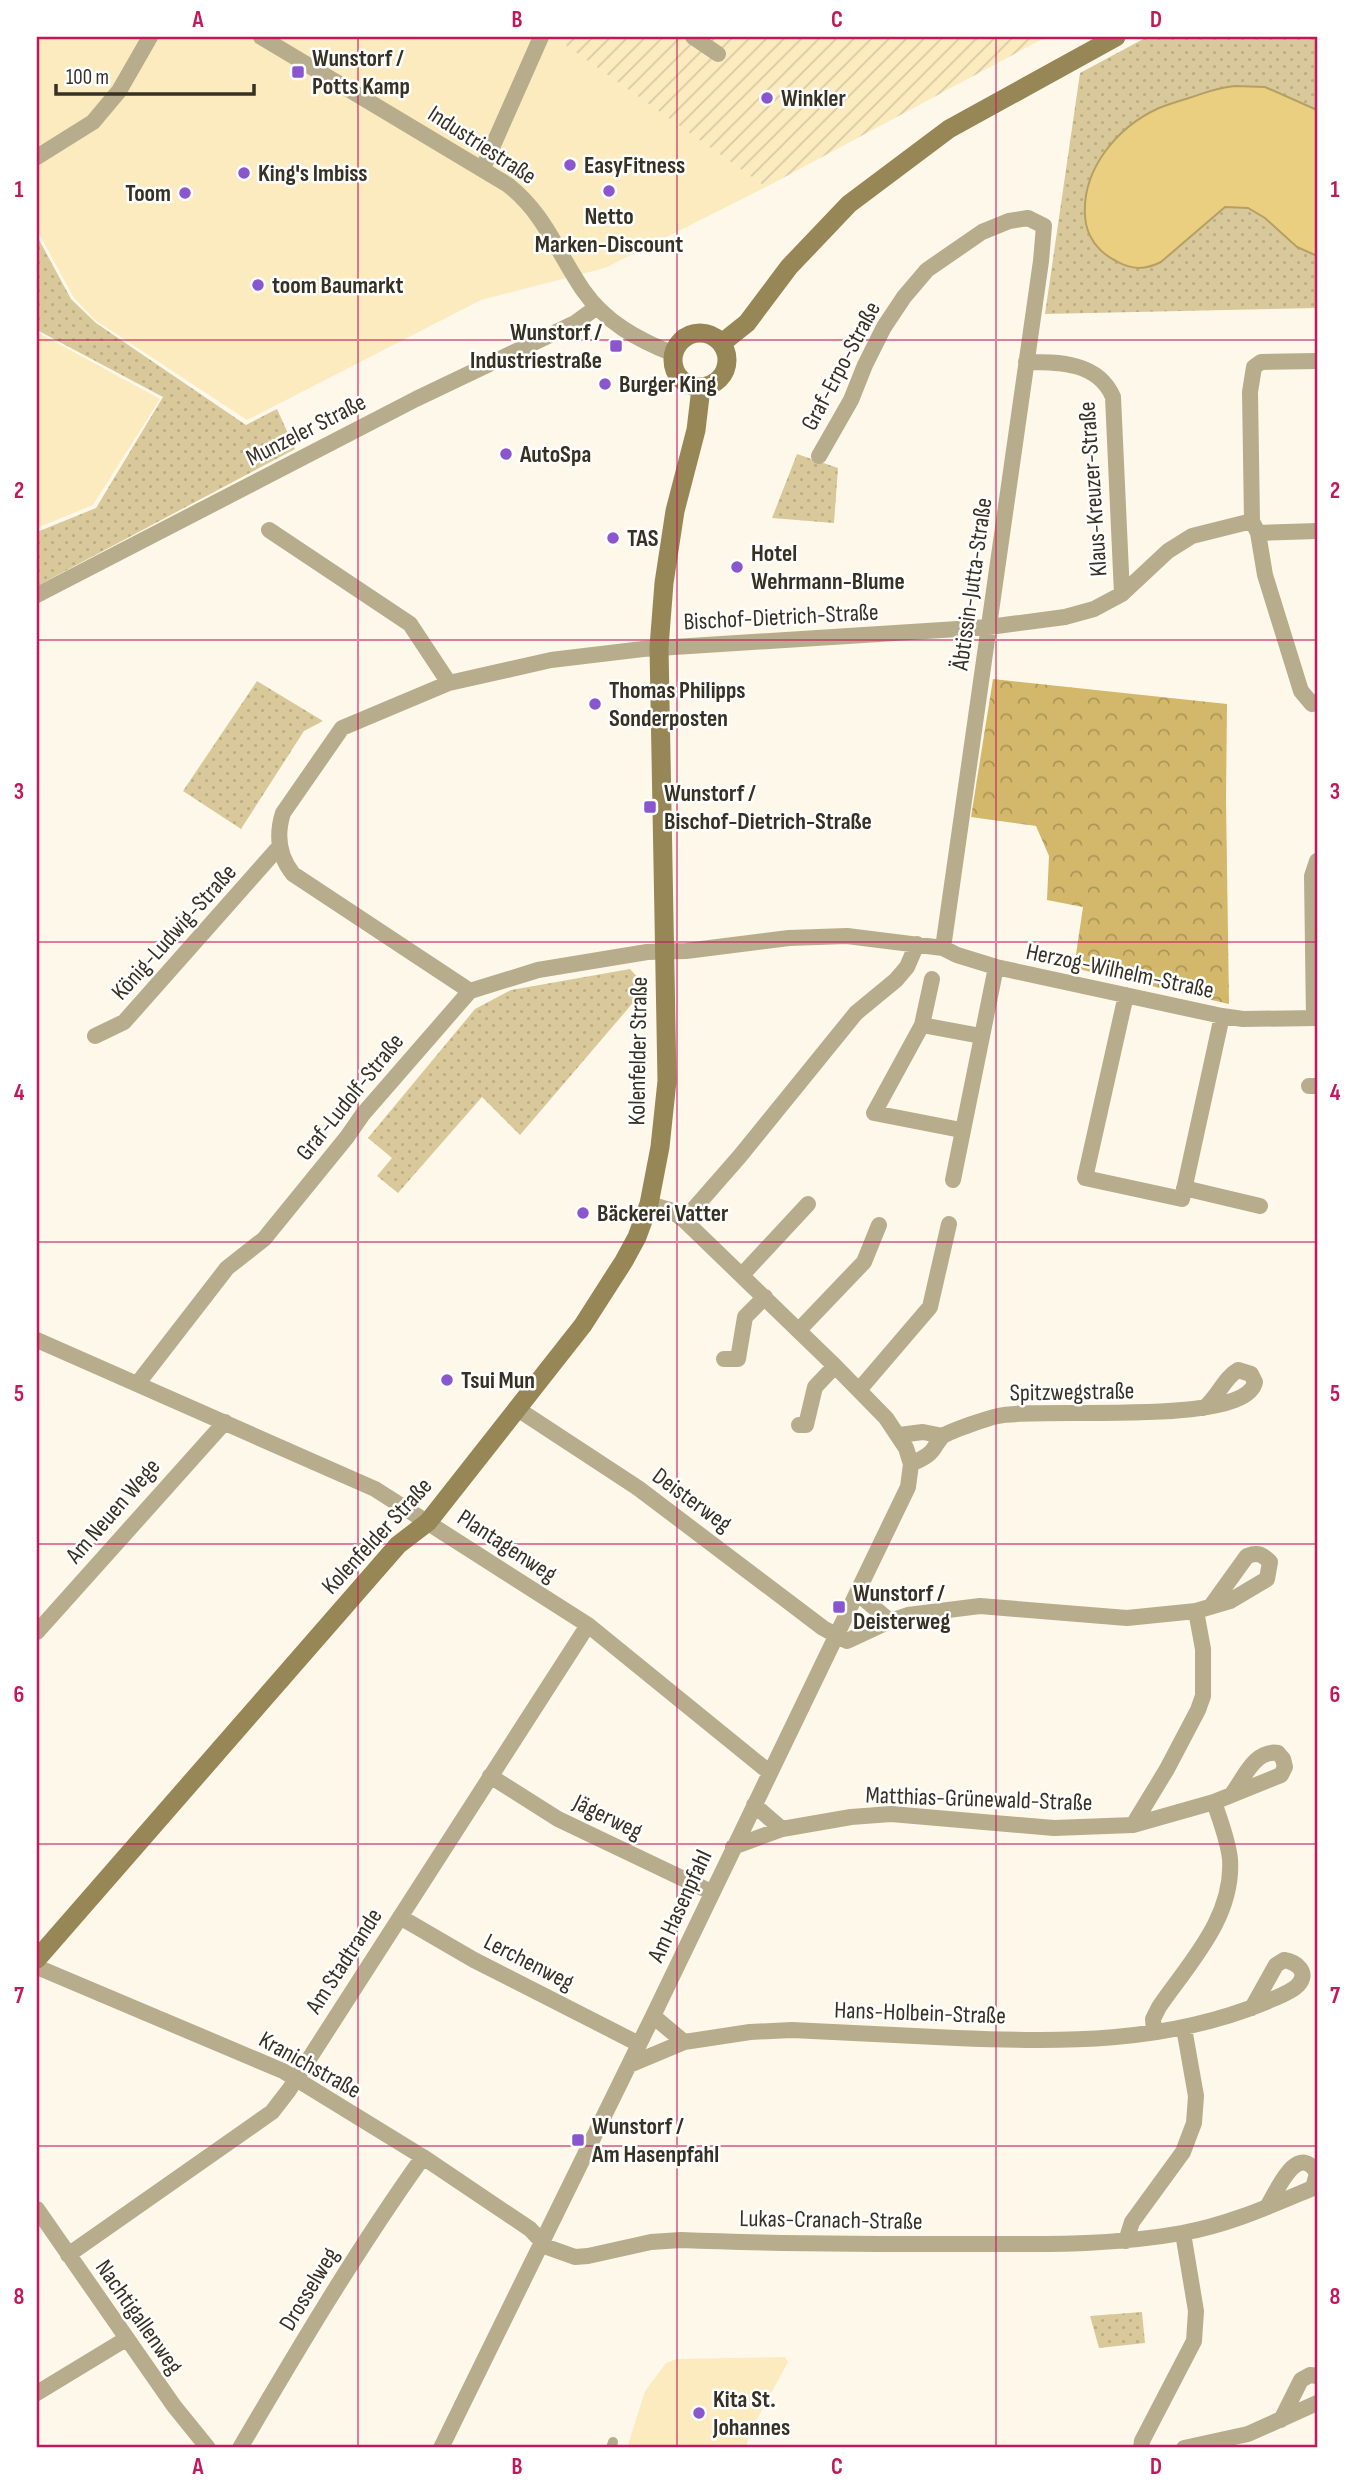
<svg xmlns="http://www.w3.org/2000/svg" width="1354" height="2485" viewBox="0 0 1354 2485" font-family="'Sofia Sans Condensed',sans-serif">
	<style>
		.built { fill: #fbebbf }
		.industrial { fill: url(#industrial-furrows) }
		.green { fill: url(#green-dots) }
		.forest { fill: url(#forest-crowns) }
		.water { fill: #eacf81; stroke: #b4a065; stroke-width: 2 }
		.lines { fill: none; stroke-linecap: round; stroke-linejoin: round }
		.pedestrian { stroke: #b7ac8c; stroke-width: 10 }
		.minor { stroke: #b7ac8c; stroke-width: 16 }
		.secondary { stroke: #978656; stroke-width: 19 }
		.grid { fill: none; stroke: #c2185b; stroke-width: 2; stroke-opacity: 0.55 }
		.poi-dot { fill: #8956ce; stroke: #fff; stroke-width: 2.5 }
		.labels { text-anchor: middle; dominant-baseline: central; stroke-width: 5; stroke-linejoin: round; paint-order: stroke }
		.poi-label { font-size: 24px; font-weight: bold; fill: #363123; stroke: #fff; text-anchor: start }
		.street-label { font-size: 24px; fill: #363123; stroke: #fff }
		.neatline { fill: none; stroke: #c2185b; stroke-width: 2.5 }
		.grid-label { font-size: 23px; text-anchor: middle; font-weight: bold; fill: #c2185b }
	</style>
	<defs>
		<pattern id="industrial-furrows" width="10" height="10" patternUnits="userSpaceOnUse" patternTransform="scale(1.75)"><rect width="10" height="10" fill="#fbebbf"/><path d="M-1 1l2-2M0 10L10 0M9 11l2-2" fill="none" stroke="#d8caa4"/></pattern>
		<pattern id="green-dots" width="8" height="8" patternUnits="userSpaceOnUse" patternTransform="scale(1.75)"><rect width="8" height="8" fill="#d9c99a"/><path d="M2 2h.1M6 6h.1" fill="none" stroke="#bbad84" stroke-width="1.8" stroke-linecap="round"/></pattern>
		<pattern id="forest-crowns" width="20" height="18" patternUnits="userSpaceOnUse" patternTransform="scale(1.75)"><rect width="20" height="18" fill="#d3b86b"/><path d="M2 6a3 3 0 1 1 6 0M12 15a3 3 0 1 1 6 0" fill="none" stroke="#ac9658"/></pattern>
	</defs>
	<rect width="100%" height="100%" fill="#fef8ea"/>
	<!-- built -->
	<path class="built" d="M37,37H554L766,187L605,268L481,300L247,420L95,320L74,298L37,230Z
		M37,332L160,399L93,505L37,528Z
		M785,2357L788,2362L749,2434L746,2448H627L645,2391L666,2363L677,2359Z"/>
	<!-- industrial -->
	<path class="industrial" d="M554,37H1046L766,187Z"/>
	<!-- green -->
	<path class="green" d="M1147,37H1317V308L1045,314L1080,73Z
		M37,236L71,299L96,323L246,425L277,409L295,449L37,586V532L96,508L163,397L37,330Z
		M797,454L838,468L834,523L772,518Z
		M257,681L323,721L304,731L241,829L183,791Z
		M630,969L642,982L643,991L520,1135L482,1097L398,1193L377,1176L392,1158L368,1138L475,1009L511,990Z
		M1142,2312L1145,2343L1099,2348L1090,2316Z"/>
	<!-- forest -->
	<path class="forest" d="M993,679L1227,704L1226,800L1229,1004L1074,968L1083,907L1047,900L1049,856L1036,826L971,817Z"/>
	<!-- water -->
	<path class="water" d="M1235,86L1265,87L1317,110V256L1297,247L1265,218L1248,208L1225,207L1161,262C1145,270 1132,270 1116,261C1098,252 1086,236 1085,216C1082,169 1117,127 1159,108C1169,104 1179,101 1189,98C1208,92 1215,88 1235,86Z"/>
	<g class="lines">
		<!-- pedestrian -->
		<path class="pedestrian" d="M611,2448L613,2442"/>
		<!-- minor -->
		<path class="minor" d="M261,37L508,185C545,214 557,252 583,290C605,322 638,340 674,354
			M693,37L718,54
			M37,157L93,122L119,91L150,37
			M483,168L541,37
			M1026,362C1059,362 1098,362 1113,397L1122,594
			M819,456L851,400L865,365L884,327L904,297L927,270L982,232L1009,221L1028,218L1044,226L1041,261L943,948
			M1252,521L1250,392L1254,367L1261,362L1317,361
			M269,530L410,624L449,683
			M1258,533L1265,575L1301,691L1312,704L1317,702
			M37,595L416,399L575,323L597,307
			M470,991L293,874C278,855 276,835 283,813L342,728L449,683L551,660L643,649L989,627L1065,617L1094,609L1122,594L1168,551L1192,536L1252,521L1258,533L1317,531
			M1126,995L1085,1178L1182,1199L1222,1016
			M1314,1018L1312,876L1317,861
			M922,1025L932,979
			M95,1036L124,1022L279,847
			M1309,1086H1317
			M961,1130L874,1113L922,1025L981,1036
			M953,1180L996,967
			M1184,1188L1260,1206
			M684,1220L740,1156L856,1013L896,980L907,967L917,944
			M742,1275L808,1204
			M799,1330L864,1262L879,1225
			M37,1340L375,1489L588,1625L769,1772
			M724,1359H738L745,1317L765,1297
			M138,1383L227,1268L264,1239L347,1137L363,1114L470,991L538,970L647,952L686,951L789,938L847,936L943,948L957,955L996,967L1222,1016L1243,1019L1317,1018
			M859,1390L930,1307L949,1224
			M516,1408L638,1488L823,1628L847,1641L890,1621L908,1615L980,1606L1127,1618L1196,1611L1230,1601L1267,1579L1270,1562C1262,1554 1258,1552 1247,1556L1211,1606
			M799,1425H806L815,1387L835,1366
			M899,1435L923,1432L943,1436
			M911,1464C917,1461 925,1458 930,1453C935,1449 937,1441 943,1436C950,1431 988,1418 998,1416C1040,1406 1245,1428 1255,1382L1251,1374L1238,1370C1225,1377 1217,1398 1204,1408
			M857,1593L890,1621
			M37,1632L225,1422
			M490,1776L558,1819L711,1892
			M754,1805L782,1829
			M1133,1825L1167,1769L1198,1710L1203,1696V1649L1196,1611
			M733,1847L782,1829L851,1817L891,1814L1054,1828L1133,1825L1214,1802L1281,1775L1285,1767L1283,1759L1278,1753C1255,1749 1244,1778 1232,1794
			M400,1917L474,1960L639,2044
			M37,1967L283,2071L423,2157L530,2229L547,2247L575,2257L588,2256L651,2242L681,2240C775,2244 869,2244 964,2244C1036,2244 1110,2246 1182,2233C1228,2225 1270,2206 1313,2188L1317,2173C1297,2141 1277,2191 1267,2207
			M653,2016L684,2042
			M1154,2032L1153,2019L1159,2007C1190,1962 1234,1917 1230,1859C1228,1840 1220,1820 1214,1802
			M629,2065L684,2042L750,2032L792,2030C846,2033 901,2035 956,2038C1062,2042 1165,2044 1266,2002C1275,1998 1292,1992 1298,1985C1310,1972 1296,1962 1284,1960L1276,1965L1252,2008
			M37,2209L174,2406L208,2448
			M1126,2241L1132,2222L1183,2152L1194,2123L1196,2096L1184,2028
			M68,2255L272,2112L289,2090L588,1625
			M37,2393L126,2339
			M1281,2420L1301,2380L1310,2375L1317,2376
			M240,2448C298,2349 356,2251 423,2157
			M441,2448L653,2016L908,1487L911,1464L906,1448L886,1418L835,1366L684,1220L670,1210L649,1204
			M1141,2448L1142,2441L1194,2341L1196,2311L1183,2233
			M1184,2448L1248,2434L1317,2403"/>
		<!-- secondary -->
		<path class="secondary" d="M673 360a27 27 0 1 1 54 0a27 27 0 1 1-54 0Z
			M722,343L747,323L789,267L849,204L949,129L1116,37
			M37,1959L398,1545L428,1522L583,1325L624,1261L637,1237L649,1204L660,1147L667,1081L659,647L664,583L675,511L696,430L701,388"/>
	</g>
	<!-- grid -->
	<path class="grid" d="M358,37V2448M677,37V2448M996,37V2448M37,340H1317M37,640H1317M37,942H1317M37,1242H1317M37,1544H1317M37,1844H1317M37,2146H1317"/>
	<!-- markers -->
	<g class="poi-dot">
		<rect x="291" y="65" width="14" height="14" rx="3.5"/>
		<circle cx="767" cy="98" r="7"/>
		<circle cx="570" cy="165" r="7"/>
		<circle cx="244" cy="173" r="7"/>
		<circle cx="609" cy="191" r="7"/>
		<circle cx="185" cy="193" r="7"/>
		<circle cx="258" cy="285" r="7"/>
		<rect x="609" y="339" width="14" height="14" rx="3.5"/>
		<circle cx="605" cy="384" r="7"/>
		<circle cx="506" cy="454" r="7"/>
		<circle cx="613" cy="538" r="7"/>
		<circle cx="737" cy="567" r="7"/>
		<circle cx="595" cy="704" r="7"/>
		<rect x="643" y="800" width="14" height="14" rx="3.5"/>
		<circle cx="583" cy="1213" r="7"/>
		<circle cx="447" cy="1380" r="7"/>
		<rect x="832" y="1600" width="14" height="14" rx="3.5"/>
		<rect x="571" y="2133" width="14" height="14" rx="3.5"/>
		<circle cx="699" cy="2413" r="7"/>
	</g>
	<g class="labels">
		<!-- poi labels -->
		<g class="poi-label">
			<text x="312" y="58">Wunstorf /<tspan x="312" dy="28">Potts Kamp</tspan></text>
			<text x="781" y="98">Winkler</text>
			<text x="584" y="165">EasyFitness</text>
			<text x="258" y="173">King's Imbiss</text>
			<text x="171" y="193" text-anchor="end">Toom</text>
			<text x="609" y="216" text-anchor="middle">Netto<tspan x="609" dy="28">Marken-Discount</tspan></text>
			<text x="272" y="285">toom Baumarkt</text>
			<text x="602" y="332" text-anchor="end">Wunstorf /<tspan x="602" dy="28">Industriestraße</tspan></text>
			<text x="619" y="384">Burger King</text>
			<text x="520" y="454">AutoSpa</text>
			<text x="627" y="538">TAS</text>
			<text x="751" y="553">Hotel<tspan x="751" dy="28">Wehrmann-Blume</tspan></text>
			<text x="609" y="690">Thomas Philipps<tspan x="609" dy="28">Sonderposten</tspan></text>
			<text x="664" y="793">Wunstorf /<tspan x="664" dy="28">Bischof-Dietrich-Straße</tspan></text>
			<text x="597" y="1213">Bäckerei Vatter</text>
			<text x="461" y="1380">Tsui Mun</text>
			<text x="853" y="1593">Wunstorf /<tspan x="853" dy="28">Deisterweg</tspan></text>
			<text x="592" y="2126">Wunstorf /<tspan x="592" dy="28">Am Hasenpfahl</tspan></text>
			<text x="713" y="2399">Kita St.<tspan x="713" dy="28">Johannes</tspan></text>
		</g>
		<!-- street labels -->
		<g class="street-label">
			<text transform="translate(482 145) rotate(33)">Industriestraße</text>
			<text transform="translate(841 366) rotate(-62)">Graf-Erpo-Straße</text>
			<text transform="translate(306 430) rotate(-27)">Munzeler Straße</text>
			<text transform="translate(1093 489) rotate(-94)">Klaus-Kreuzer-Straße</text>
			<text transform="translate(972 584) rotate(-82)">Äbtissin-Jutta-Straße</text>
			<text transform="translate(781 617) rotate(-3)">Bischof-Dietrich-Straße</text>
			<text transform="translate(174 932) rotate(-48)">König-Ludwig-Straße</text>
			<text transform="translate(1120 971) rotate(12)">Herzog-Wilhelm-Straße</text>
			<text transform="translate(638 1051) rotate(-89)">Kolenfelder Straße</text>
			<text transform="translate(350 1097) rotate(-51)">Graf-Ludolf-Straße</text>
			<text transform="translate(1072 1392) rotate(-1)">Spitzwegstraße</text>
			<text transform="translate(692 1500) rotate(36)">Deisterweg</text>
			<text transform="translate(113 1511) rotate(-49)">Am Neuen Wege</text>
			<text transform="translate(377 1536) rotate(-47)">Kolenfelder Straße</text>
			<text transform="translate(507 1546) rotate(33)">Plantagenweg</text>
			<text transform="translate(979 1799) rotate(2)">Matthias-Grünewald-Straße</text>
			<text transform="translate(608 1817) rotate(26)">Jägerweg</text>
			<text transform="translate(680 1906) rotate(-65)">Am Hasenpfahl</text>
			<text transform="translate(344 1961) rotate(-57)">Am Stadtrande</text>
			<text transform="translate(529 1962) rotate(27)">Lerchenweg</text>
			<text transform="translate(920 2013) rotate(2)">Hans-Holbein-Straße</text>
			<text transform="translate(310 2065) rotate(29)">Kranichstraße</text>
			<text transform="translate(831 2220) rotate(1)">Lukas-Cranach-Straße</text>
			<text transform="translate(309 2289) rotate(-59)">Drosselweg</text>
			<text transform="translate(139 2317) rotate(55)">Nachtigallenweg</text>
		</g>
	</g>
	<!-- border -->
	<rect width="1354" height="2485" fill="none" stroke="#ffffff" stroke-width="77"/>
	<!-- scale -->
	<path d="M56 84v10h198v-10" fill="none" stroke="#363123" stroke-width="3.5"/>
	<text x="66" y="84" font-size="21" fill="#363123" stroke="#ffffff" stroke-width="5" paint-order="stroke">100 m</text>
	<rect x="38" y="38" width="1278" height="2408" class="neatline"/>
	<g class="grid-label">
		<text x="198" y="27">A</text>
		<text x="517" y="27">B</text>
		<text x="837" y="27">C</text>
		<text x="1156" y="27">D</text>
		<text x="19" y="197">1</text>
		<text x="1335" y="197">1</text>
		<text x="19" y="498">2</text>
		<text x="1335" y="498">2</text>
		<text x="19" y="799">3</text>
		<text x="1335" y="799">3</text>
		<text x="19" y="1100">4</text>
		<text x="1335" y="1100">4</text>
		<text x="19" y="1401">5</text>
		<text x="1335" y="1401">5</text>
		<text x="19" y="1702">6</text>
		<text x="1335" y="1702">6</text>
		<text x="19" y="2003">7</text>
		<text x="1335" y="2003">7</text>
		<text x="19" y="2304">8</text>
		<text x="1335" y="2304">8</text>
		<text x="198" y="2474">A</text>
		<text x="517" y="2474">B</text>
		<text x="837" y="2474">C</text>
		<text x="1156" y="2474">D</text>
	</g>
</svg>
